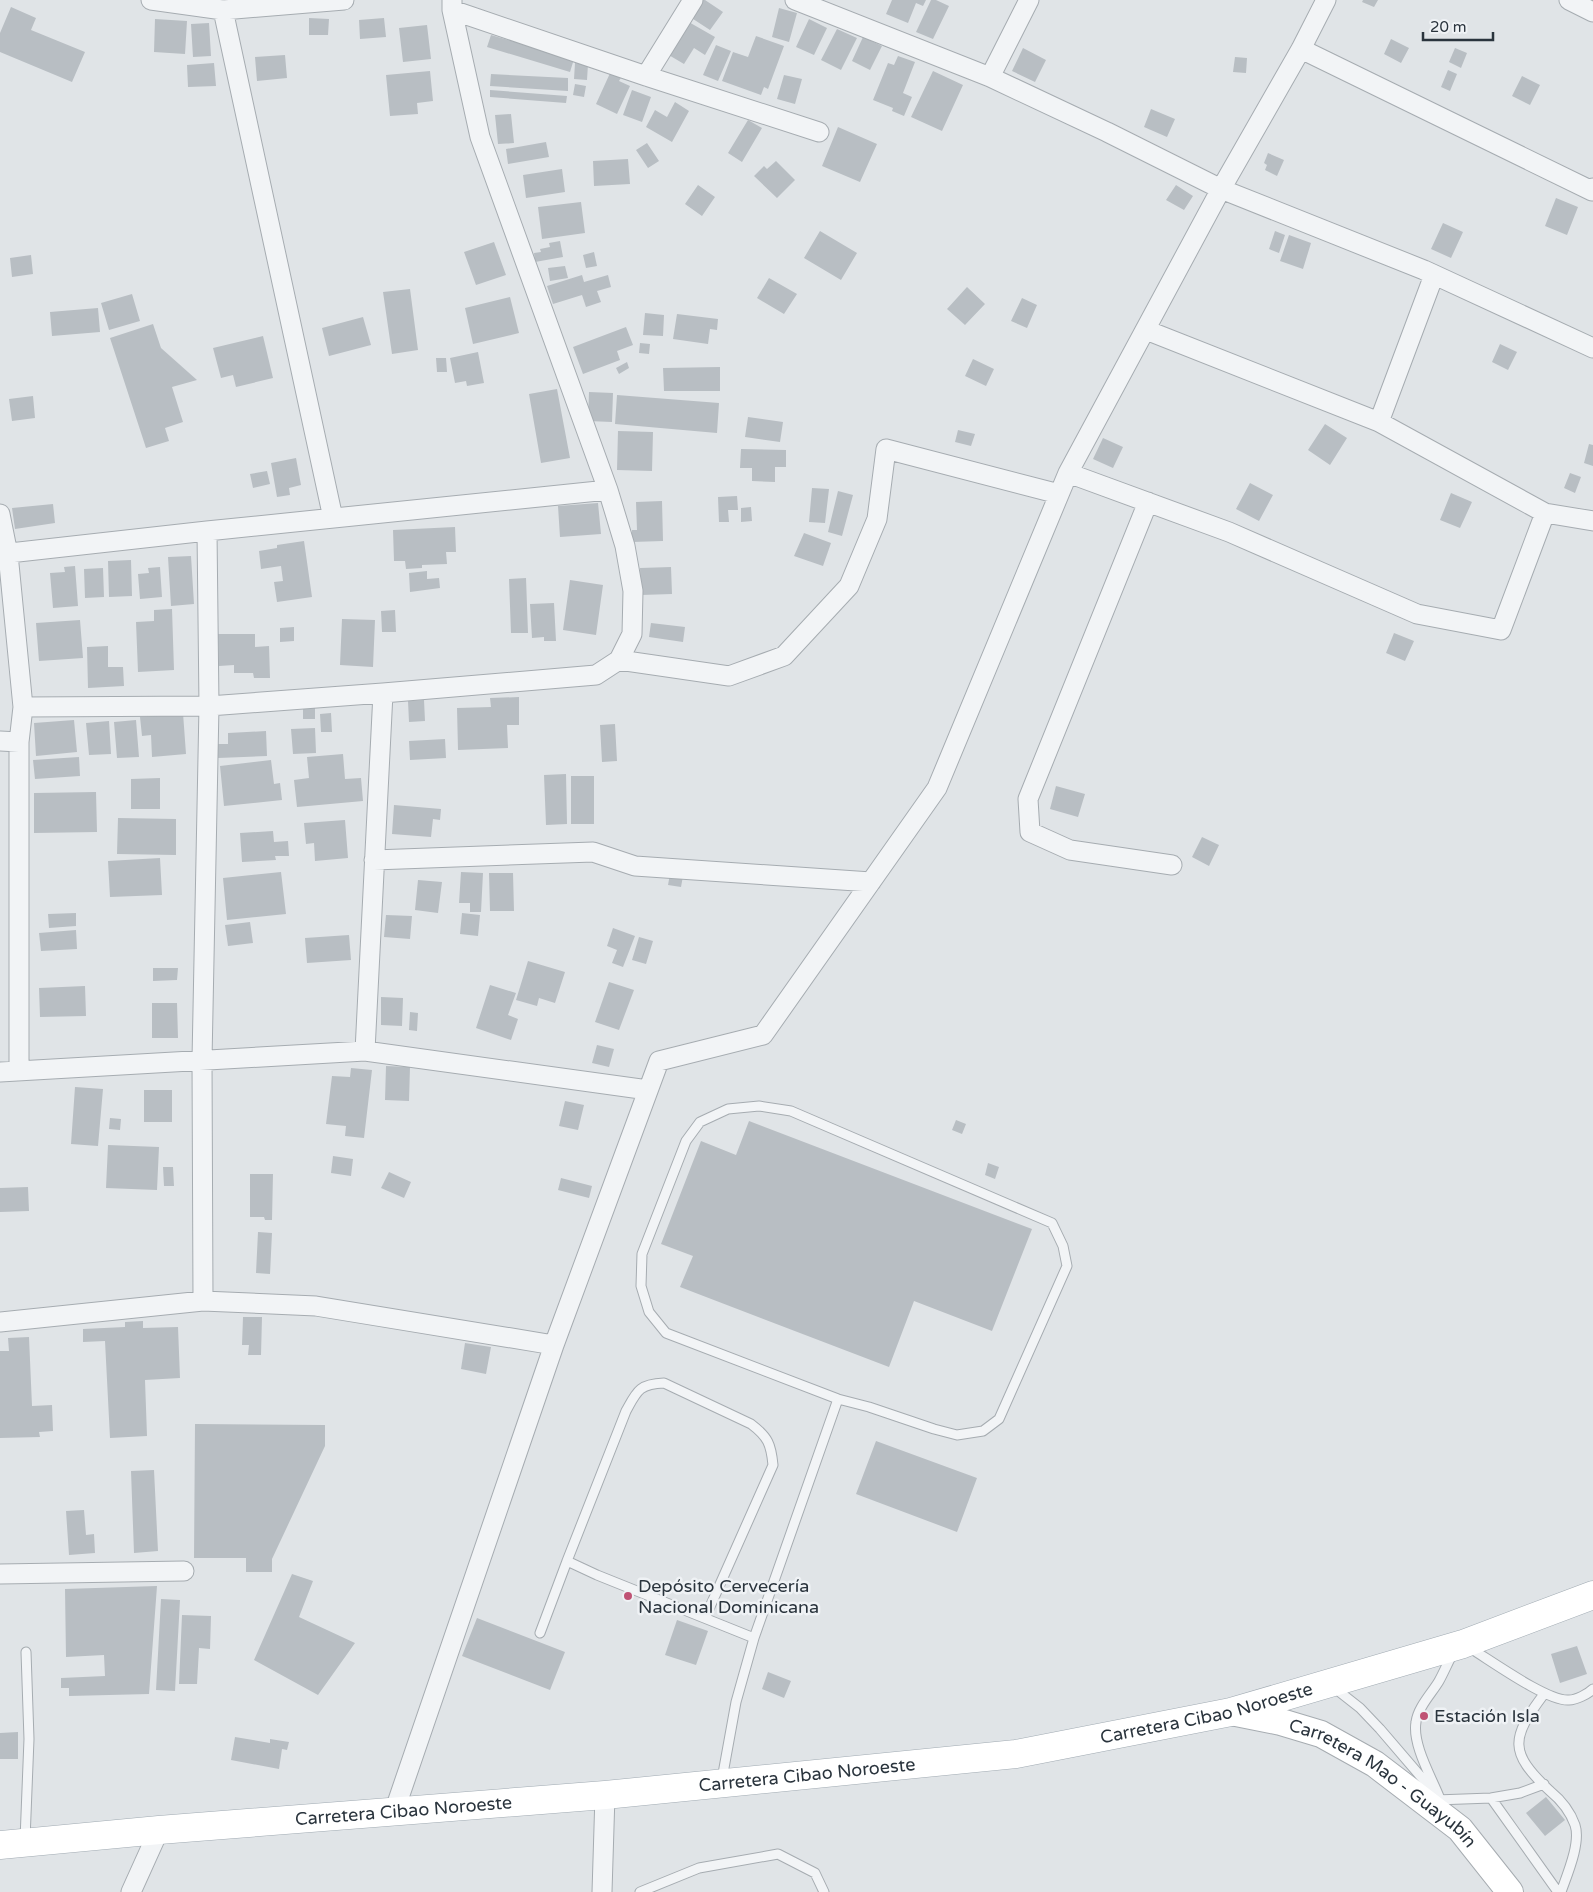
<svg xmlns="http://www.w3.org/2000/svg" width="1593" height="1892" viewBox="0 0 1593 1892" font-family="'Varela Round',sans-serif">
	<style>
		.building { fill: #b8bec3 }
		.lines { fill: none; stroke-linecap: round; stroke-linejoin: round }
		.service-casing { stroke: #a6acb1; stroke-width: 11 }
		.minor-casing { stroke: #a6acb1; stroke-width: 21 }
		.secondary-casing { stroke: #a6acb1; stroke-width: 28 }
		.primary-casing { stroke: #a0aab2; stroke-width: 29 }
		.service { stroke: #f2f4f6; stroke-width: 9 }
		.minor { stroke: #f2f4f6; stroke-width: 19 }
		.secondary { stroke: #fff; stroke-width: 26 }
		.primary { stroke: #fff; stroke-width: 28 }
		.poi-dot { fill: #bf5274; stroke: #eff2f5; stroke-width: 2 }
		.labels { text-anchor: middle; dominant-baseline: central; stroke-width: 5; stroke-linejoin: round; paint-order: stroke }
		.poi-label { font-size: 18px; fill: #2a343d; stroke: #eff2f5; text-anchor: start }
		.street-label { font-size: 18px; fill: #2a343d; stroke: #eff2f5 }
	</style>
	<rect width="100%" height="100%" fill="#e0e4e7"/>
	<!-- building -->
	<path class="building" d="M701,0H705L723,12L710,30L690,17Z
		M892,0H926L923,6L916,3L908,23L886,14Z
		M931,0H936L949,6L933,39L916,32Z
		M1363,0H1378L1374,7L1362,2Z
		M11,7L36,18L31,30L85,52L72,82L0,52V33Z
		M779,8L797,13L789,42L772,37Z
		M309,18L329,19L328,35H309Z
		M384,18L386,37L360,39L359,20Z
		M155,19L187,21L185,54L154,52Z
		M809,19L827,28L814,55L796,47Z
		M687,21L715,37L705,55L694,48L684,64L667,54Z
		M209,23L211,56L193,57L191,24Z
		M427,25L431,59L403,62L399,28Z
		M837,29L857,38L841,70L821,60Z
		M491,35L574,59L570,72L487,47Z
		M756,36L784,46L768,89L764,87L761,95L722,81L733,52L748,57Z
		M863,37L882,46L870,70L852,61Z
		M1391,39L1409,48L1401,63L1384,54Z
		M716,45L731,51L718,81L703,75Z
		M1023,48L1046,60L1035,82L1012,71Z
		M1455,48L1467,53L1461,68L1449,62Z
		M285,55L287,78L257,81L255,57Z
		M898,56L915,62L903,93L912,97L904,116L892,111L893,108L873,100L888,63L894,65Z
		M1235,57L1247,58L1246,73L1233,72Z
		M214,63L216,86L188,87L187,65Z
		M575,63L588,64L587,80L574,79Z
		M1448,70L1457,74L1450,91L1441,87Z
		M430,71L433,101L417,103L418,114L390,116L386,75Z
		M611,71L622,76L619,81L630,86L617,114L596,104Z
		M933,71L963,85L942,131L911,117Z
		M491,74L568,78V91L490,86Z
		M784,75L802,79L795,104L777,99Z
		M1522,76L1540,85L1530,105L1512,96Z
		M575,84L586,86L584,97L573,95Z
		M490,90L567,96L566,103L490,97Z
		M632,90L651,97L642,122L623,115Z
		M675,102L689,111L672,142L646,127L655,110L667,117Z
		M1151,109L1175,119L1167,137L1144,127Z
		M511,114L514,143L498,144L495,115Z
		M748,120L762,128L742,162L728,153Z
		M838,127L877,144L860,182L822,166Z
		M546,142L549,157L508,164L506,149Z
		M647,143L659,161L648,168L636,150Z
		M1268,153L1284,160L1277,176L1265,170L1267,165L1264,163Z
		M628,159L630,184L594,186L593,161Z
		M776,161L795,180L777,198L754,176L764,166L767,169Z
		M562,169L565,192L526,198L523,175Z
		M698,185L715,197L702,216L685,204Z
		M1176,185L1193,196L1184,210L1166,200Z
		M1556,198L1578,207L1567,235L1545,226Z
		M581,202L585,233L542,239L538,207Z
		M1443,223L1463,232L1451,258L1431,249Z
		M820,231L857,253L841,280L804,258Z
		M1275,231L1285,235L1279,253L1269,249Z
		M1289,235L1311,243L1303,269L1280,261Z
		M560,241L563,257L535,262L534,253L541,252L540,249L550,247L549,243Z
		M494,242L506,275L476,285L464,252Z
		M594,252L597,266L586,268L583,255Z
		M31,255L33,274L12,277L10,258Z
		M565,266L568,278L550,281L548,268Z
		M582,275L584,282L608,275L611,287L597,291L601,302L586,307L582,295L553,304L547,286Z
		M769,278L797,294L784,314L757,298Z
		M967,287L985,304L965,325L947,309Z
		M410,289L418,350L392,354L383,292Z
		M132,294L140,321L109,330L101,303Z
		M510,297L519,333L473,344L465,308Z
		M1022,298L1037,305L1027,328L1011,321Z
		M98,308L100,332L52,336L50,312Z
		M645,313L664,315L663,336L643,335Z
		M677,314L718,319L717,330L710,329L708,344L673,339Z
		M363,317L371,345L329,356L322,328Z
		M153,324L161,348L197,380L172,387L183,422L165,428L169,441L146,448L110,338Z
		M626,327L633,345L617,351L620,360L583,374L573,347Z
		M263,336L273,378L236,387L233,375L221,378L213,348Z
		M640,343L650,344L649,354L639,353Z
		M1500,344L1517,352L1508,370L1492,362Z
		M478,352L484,383L467,386L466,381L455,383L450,358Z
		M436,358H446L447,372H437Z
		M973,359L994,369L986,386L965,376Z
		M627,362L629,368L619,374L616,368Z
		M720,367V391H664L663,368Z
		M557,389L570,458L541,463L529,394Z
		M589,392L613,393L612,422L588,421Z
		M617,395L719,403L717,433L615,424Z
		M33,396L35,418L12,421L9,399Z
		M748,417L783,422L780,442L745,437Z
		M1325,424L1347,438L1330,465L1308,450Z
		M958,430L975,434L971,446L955,442Z
		M618,431L653,432L652,471L617,470Z
		M1103,438L1123,447L1113,468L1093,459Z
		M1589,444L1593,445V466L1584,463Z
		M741,449L786,450V467H775V482L752,481V468H740Z
		M296,458L301,485L289,488L290,495L277,497L271,463Z
		M267,471L270,484L253,488L250,474Z
		M1570,473L1581,477L1575,493L1564,488Z
		M1250,483L1273,495L1259,521L1236,509Z
		M812,488L829,489L825,523L809,522Z
		M838,491L853,495L842,536L828,532Z
		M1451,493L1472,502L1460,528L1440,520Z
		M737,496L738,510H728L729,522H719L718,497Z
		M662,501L663,541L632,542V530H637L636,502Z
		M598,503L601,534L560,537L558,506Z
		M53,504L55,523L15,529L12,508Z
		M751,507L752,521L741,522V508Z
		M455,527L456,552H446L447,564L422,565V568L406,569L405,561H394L393,530Z
		M804,533L831,543L823,566L794,556Z
		M304,541L312,597L277,602L274,582L283,581L281,566L261,569L259,551L277,548V545Z
		M191,556L194,604L171,606L168,557Z
		M131,560L132,596L109,597L108,561Z
		M75,566L78,606L53,608L50,573L65,572L64,567Z
		M160,567L162,597L140,599L138,574L149,573L148,568Z
		M671,567L672,594L641,595L640,568Z
		M103,568L104,597L85,598L84,569Z
		M427,571V579L439,578L440,588L410,592L409,573Z
		M526,578L528,633H511L509,579Z
		M570,580L603,585L596,635L563,630Z
		M554,603L556,641H544V637L532,638L530,604Z
		M172,609L174,670L138,672L136,622L154,621V610Z
		M395,610L396,632H382L381,611Z
		M342,619L375,620L373,667L340,665Z
		M80,620L83,658L39,661L36,623Z
		M651,623L685,627L683,642L649,637Z
		M294,627V641L280,642V628Z
		M1394,633L1414,641L1405,661L1386,653Z
		M218,634H255V647L269,646L270,678H254L253,673H234V665L219,666Z
		M108,646V667H123L124,686L88,688L87,647Z
		M519,697V725H507L508,748L458,750L457,708L491,707L490,698Z
		M424,700L425,721L409,722L408,701Z
		M303,705H315V719H303Z
		M183,713L186,754L152,757L151,735L142,736L140,717Z
		M331,713L332,732H321L320,714Z
		M74,720L77,752L36,756L34,723Z
		M136,720L139,757L117,758L114,722Z
		M109,721L111,754L89,755L86,723Z
		M615,724L617,761L602,762L600,725Z
		M315,728L316,753L293,754L291,729Z
		M266,731L267,756L218,758V744H228V733Z
		M445,739L446,758L410,760L409,741Z
		M343,754L345,779L361,778L363,801L297,807L294,780L309,778L307,757Z
		M79,757L80,776L35,779L33,760Z
		M271,760L274,784L280,783L282,800L224,806L220,766Z
		M566,774L567,824L546,825L544,775Z
		M571,776H594V824H571Z
		M160,778V809H131V779Z
		M1056,786L1085,794L1078,817L1050,809Z
		M96,792L97,832L34,833V793Z
		M394,805L441,809L440,820L433,819L431,837L392,834Z
		M118,818L176,819V855L117,854Z
		M345,820L348,858L315,861L314,843L306,844L304,823Z
		M273,831L274,842L288,841L289,856H275L276,860L242,862L240,833Z
		M1202,837L1219,845L1209,866L1192,857Z
		M160,858L162,895L110,897L108,861Z
		M281,872L286,914L227,920L223,878Z
		M461,872L483,873L481,912H470V903H459Z
		M489,873H513L514,911H490Z
		M670,874L683,876L681,887L668,885Z
		M418,880L442,882L438,913L415,910Z
		M76,913V926L49,928L48,914Z
		M462,913L480,915L478,936L460,934Z
		M386,915L412,916L410,939L384,937Z
		M250,922L253,943L228,946L225,925Z
		M613,928L635,936L623,967L612,963L617,950L607,946Z
		M76,930L77,949L41,951L39,933Z
		M349,935L351,960L307,963L305,938Z
		M639,937L653,941L646,964L632,960Z
		M528,961L565,972L555,1003L539,998L537,1006L516,1000Z
		M153,968H178L177,980L153,981Z
		M609,982L634,990L619,1030L595,1022Z
		M490,985L516,993L508,1015L518,1019L511,1040L476,1028Z
		M85,986L86,1016L40,1017L39,988Z
		M381,997L403,998L402,1026L381,1025Z
		M152,1003H177L178,1038H152Z
		M410,1012L418,1013L417,1031L409,1030Z
		M597,1045L614,1049L609,1067L592,1063Z
		M386,1066L410,1067L409,1101L385,1100Z
		M351,1068L372,1070L364,1138L345,1136L346,1126L326,1124L332,1076L350,1077Z
		M75,1087L103,1089L98,1146L71,1144Z
		M144,1090H172V1122H144Z
		M565,1101L584,1105L578,1130L559,1126Z
		M110,1118L121,1119L120,1130L109,1129Z
		M956,1120L966,1124L962,1134L952,1130Z
		M749,1121L1032,1229L992,1331L914,1301L889,1367L680,1287L693,1256L661,1244L701,1141L736,1155Z
		M108,1145L159,1147L157,1190L106,1188Z
		M333,1156L353,1159L351,1176L331,1173Z
		M988,1163L999,1167L995,1179L985,1175Z
		M163,1167H173L174,1186H164Z
		M389,1172L411,1182L404,1198L381,1188Z
		M250,1174H273L272,1220H265L264,1217H250Z
		M561,1178L592,1186L589,1198L558,1190Z
		M28,1187L29,1211L0,1212V1188Z
		M258,1232L272,1233L270,1274L256,1273Z
		M243,1317H262L261,1355H248L249,1345H242Z
		M143,1321V1328L178,1327L180,1378L145,1380L147,1436L110,1438L105,1341L83,1342V1329L125,1327V1322Z
		M29,1337L32,1406L52,1405L53,1431L39,1432L40,1437L0,1438V1351H9L8,1338Z
		M465,1343L491,1347L486,1374L461,1369Z
		M195,1424L325,1425V1446L272,1559V1572H246V1558H194Z
		M876,1441L977,1478L957,1532L856,1494Z
		M154,1470L158,1551L134,1553L131,1471Z
		M84,1510L86,1535L94,1534L95,1553L69,1555L66,1511Z
		M292,1574L313,1581L299,1617L355,1643L318,1695L254,1660Z
		M157,1586L149,1694L69,1696V1688H61V1678L105,1676L104,1655L66,1657L65,1589Z
		M161,1599L180,1600L175,1691L156,1690Z
		M182,1615L211,1616L210,1649L199,1648L197,1684H179Z
		M477,1618L565,1652L550,1690L462,1656Z
		M677,1620L708,1631L696,1665L665,1655Z
		M1577,1646L1587,1674L1560,1683L1551,1654Z
		M768,1672L791,1681L784,1698L762,1689Z
		M18,1732V1759H0V1733Z
		M235,1737L270,1743V1739L289,1742L287,1750L282,1749L279,1769L231,1760Z
		M1546,1797L1565,1820L1545,1836L1526,1813Z"/>
	<g class="lines">
		<defs>
			<path id="service" d="M759,1106L791,1111L1052,1223L1063,1246L1067,1266L999,1419L983,1431L957,1435L934,1429L869,1407L838,1399L666,1333L649,1312L641,1286L642,1254L686,1141L700,1122L728,1109Z
				M705,1618L773,1465C771,1444 768,1437 751,1424L664,1383C639,1384 637,1391 626,1411L567,1561L597,1575L754,1638
				M540,1633L567,1561
				M1470,1648C1490,1660 1548,1702 1569,1700C1576,1700 1588,1694 1593,1689
				M1332,1686L1360,1708L1380,1729L1440,1799C1432,1778 1412,1745 1416,1722C1418,1707 1432,1693 1439,1681C1444,1672 1448,1662 1453,1653
				M1544,1694C1511,1738 1508,1752 1550,1791C1561,1800 1570,1811 1575,1825C1581,1843 1567,1875 1561,1892
				M722,1779L736,1702L754,1638L838,1399
				M1491,1798L1558,1892
				M1436,1800L1491,1798L1520,1793L1544,1784
				M25,1840L29,1739L26,1652
				M640,1892L699,1868L778,1854L815,1873L824,1892"/>
			<path id="minor" d="M151,0L223,10L344,0
				M795,0L990,77L1107,132L1221,189L1424,270L1593,348
				M1569,0L1593,12
				M223,10L333,518
				M452,10L646,76L819,132
				M1301,49L1592,191L1593,188
				M646,76L693,0
				M990,77L1029,0
				M1146,330L1379,422L1545,513L1593,521
				M1379,422L1434,275
				M1068,473L1229,532L1417,614L1501,630L1545,513
				M1148,502L1028,799L1030,832L1070,850L1172,865
				M0,514L8,554L23,707L19,742V1071
				M0,554L207,531L608,490
				M619,660L729,676L784,656L849,586L877,519L886,449L1059,494
				M23,707L209,706L383,693L596,675L619,660L632,634L633,591L625,546L608,490L480,137L452,10V0
				M0,741L19,742
				M374,860L593,852L635,866L871,882
				M365,1051L383,693
				M0,1072L365,1051L648,1090
				M203,1301L202,1060L209,706L207,531
				M0,1322L203,1301L316,1306L554,1345
				M0,1574L184,1571
				M394,1812L554,1345L659,1061L763,1035L937,788L1068,473L1221,189L1301,49L1326,0
				M131,1892L159,1830
				M602,1892L605,1795"/>
			<g id="secondary">
				<path id="s1" d="M1231,1712L1281,1722L1321,1734L1375,1764L1460,1829L1510,1892"/>
			</g>
			<g id="primary">
				<path id="s2" d="M0,1845L159,1830L605,1795L1016,1754L1231,1712L1463,1644L1593,1595"/>
			</g>
		</defs>
		<!-- service casing -->
		<use href="#service" class="service-casing"/>
		<!-- minor casing -->
		<use href="#minor" class="minor-casing"/>
		<!-- secondary casing -->
		<use href="#secondary" class="secondary-casing"/>
		<!-- primary casing -->
		<use href="#primary" class="primary-casing"/>
		<!-- service -->
		<use href="#service" class="service"/>
		<!-- minor -->
		<use href="#minor" class="minor"/>
		<!-- secondary -->
		<use href="#secondary" class="secondary"/>
		<!-- primary -->
		<use href="#primary" class="primary"/>
	</g>
	<!-- markers -->
	<g class="poi-dot">
		<circle cx="628" cy="1596" r="5"/>
		<circle cx="1424" cy="1716" r="5"/>
	</g>
	<g class="labels">
		<!-- poi labels -->
		<g class="poi-label">
			<text x="638" y="1586">Depósito Cervecería<tspan x="638" dy="21">Nacional Dominicana</tspan></text>
			<text x="1434" y="1716">Estación Isla</text>
		</g>
		<!-- street labels -->
		<g class="street-label">
			<text stroke="none"><textPath href="#s2" startOffset="1215">Carretera Cibao Noroeste</textPath></text>
			<text stroke="none"><textPath href="#s2" startOffset="810">Carretera Cibao Noroeste</textPath></text>
			<text stroke="none"><textPath href="#s1" startOffset="171">Carretera Mao - Guayubín</textPath></text>
			<text stroke="none"><textPath href="#s2" startOffset="405">Carretera Cibao Noroeste</textPath></text>
		</g>
	</g>
	<!-- scale -->
	<path d="M1423 32v8h70v-8" fill="none" stroke="#2a343d" stroke-width="2.5"/>
	<text x="1430" y="32" font-size="15" fill="#2a343d" stroke="#eff2f5" stroke-width="4" paint-order="stroke">20 m</text>
</svg>
